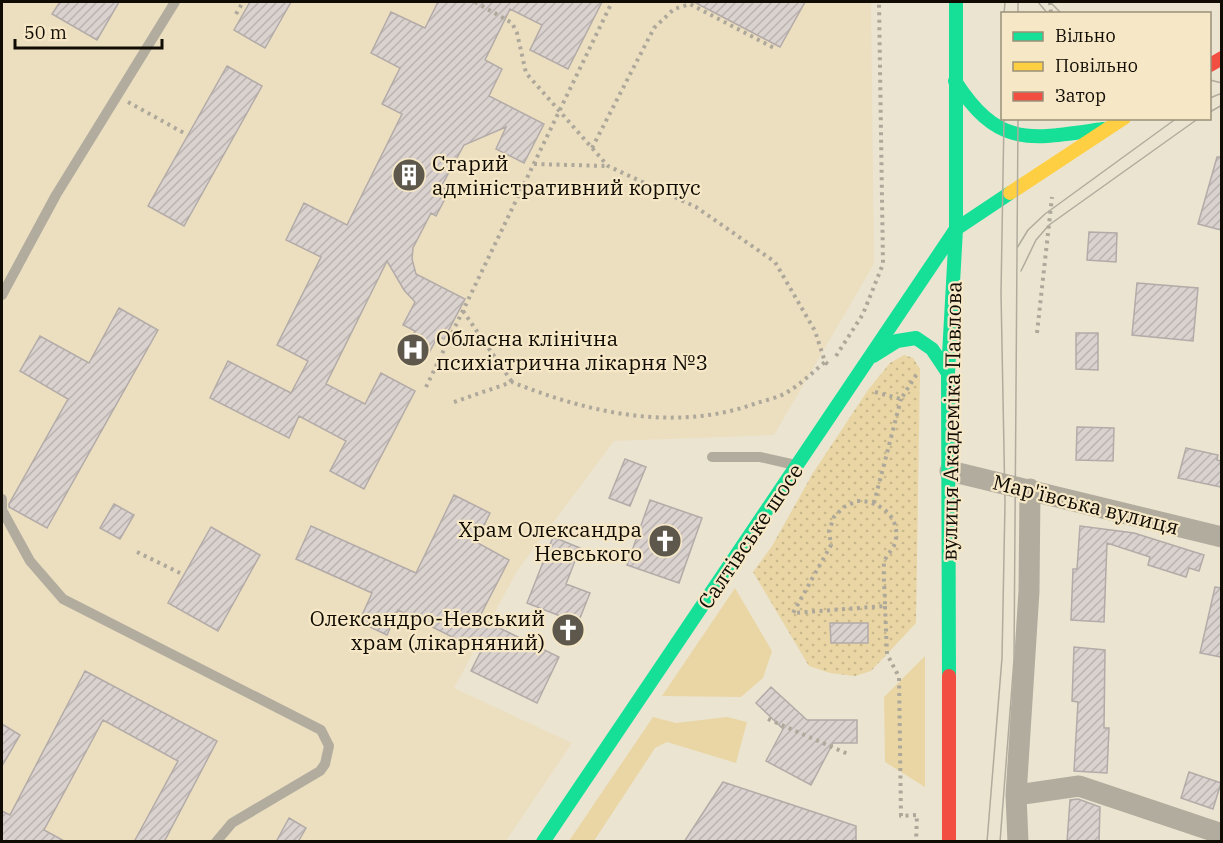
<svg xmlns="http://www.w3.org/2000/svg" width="1223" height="843" viewBox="0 0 1223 843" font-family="'IBM Plex Serif',serif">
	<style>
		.built { fill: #ecdfc0 }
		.grass { fill: #ead6a4 }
		.park { fill: url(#park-dots) }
		.building { fill: url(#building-hatch); stroke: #b3aba8; stroke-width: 1.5 }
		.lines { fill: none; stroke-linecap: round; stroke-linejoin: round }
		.path { stroke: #aea89b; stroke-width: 4; stroke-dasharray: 3 4.5; stroke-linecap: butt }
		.lane { stroke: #b1ac9e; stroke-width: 10 }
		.street { stroke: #b1ac9e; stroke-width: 21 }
		.fast { stroke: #16e098; stroke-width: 14 }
		.slow { stroke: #ffcf43; stroke-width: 14 }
		.jam { stroke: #f24e42; stroke-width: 14 }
		.tram { stroke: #b0ab9d; stroke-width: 1.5 }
		.labels { text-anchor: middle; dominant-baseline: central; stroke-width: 4.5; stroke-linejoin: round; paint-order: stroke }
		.poi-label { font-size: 21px; fill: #110c03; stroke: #f6e8c6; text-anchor: start }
		.street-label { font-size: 21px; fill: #110c03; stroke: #f6e8c6 }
	</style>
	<defs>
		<pattern id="park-dots" width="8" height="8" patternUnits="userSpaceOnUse" patternTransform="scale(1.5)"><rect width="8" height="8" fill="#ead6a4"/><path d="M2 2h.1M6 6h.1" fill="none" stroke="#c8b68c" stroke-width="1.8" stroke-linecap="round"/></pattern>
		<pattern id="building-hatch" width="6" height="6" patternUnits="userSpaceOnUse" patternTransform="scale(1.5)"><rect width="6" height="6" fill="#dad2ce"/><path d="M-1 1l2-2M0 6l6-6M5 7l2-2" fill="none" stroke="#bab3af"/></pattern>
	</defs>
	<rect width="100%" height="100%" fill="#ebe4d1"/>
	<!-- built -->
	<path class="built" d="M2,2H871L874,264L774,435L614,441L517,571L454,688L572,743L506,841L2,842Z"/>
	<!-- grass -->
	<path class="grass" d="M735,588L772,651L763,678L741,697L662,696Z
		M925,656V787L885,762L884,697Z
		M653,717L676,723L727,717L747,722L736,763L667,742L655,748L594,841H569Z"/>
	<!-- park -->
	<path class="park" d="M904,355L913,358L920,369L916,623L871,671L855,676L830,673L809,666L753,572L772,546L813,473L868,390L890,363Z"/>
	<!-- building -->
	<path class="building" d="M60,2H119L97,40L52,14Z
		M250,2H291L265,48L234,30Z
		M438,2H602L568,69L530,50L542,25L510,9L485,60L502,69L489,96L544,124L524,163L496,149L506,127L464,145L441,187L449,191L436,216L431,213L413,248L412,259L416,274L465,299L444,339L438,336L429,353L409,342L415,331L403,325L415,302L404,290L387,261L326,384L365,404L381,373L415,391L364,489L330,471L346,441L299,416L289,438L210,398L228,361L291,393L308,361L277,345L321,257L286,240L304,203L347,225L402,114L382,104L400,68L371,53L391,12L425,28Z
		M694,2H805L780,47Z
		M227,66L262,86L184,226L148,206Z
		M1217,157H1221V230L1198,224Z
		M1089,232L1117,233L1116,262L1087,260Z
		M1137,283L1198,288L1193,341L1132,335Z
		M119,308L158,330L47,528L9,507V504L68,399L20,371L40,336L89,363Z
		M1076,333H1098V370L1076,369Z
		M1077,427L1114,428L1113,461L1076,460Z
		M1186,448L1218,455L1217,460L1221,461V487L1178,478Z
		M625,459L646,467L630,506L609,498Z
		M454,495L490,513L476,542L509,560L479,618L559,657L537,703L471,671L481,651L398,610L387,635L359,622L372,593L296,559L311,526L416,573Z
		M650,500L702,518L679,583L627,565Z
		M114,504L134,515L120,539L100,528Z
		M1080,526L1134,533L1204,555L1199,571L1189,568L1186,577L1148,565L1150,557L1107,543L1104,622L1071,620L1073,569H1077Z
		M211,527L260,555L218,631L168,603Z
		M553,537L580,548L566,584L590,593L578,623L527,603Z
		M1215,587L1221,588V657L1200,653Z
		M830,623H868V643H831Z
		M1074,647L1105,650L1104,728H1109L1107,773L1074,771L1078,702L1072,701Z
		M85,671L217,741L164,842H134L178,761L103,720L44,830L66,842H2V811L10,815Z
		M771,687L807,720H857V743H833L811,785L766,761L783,729L756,703Z
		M2,724L20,735L2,766Z
		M1189,772L1221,783L1213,809L1181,798Z
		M723,782L856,826V842H684Z
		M1078,799L1100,807L1099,842H1067L1070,800Z
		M289,818L306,828L298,842H276Z"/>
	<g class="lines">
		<!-- path -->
		<path class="path" d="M475,2L512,23L517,33L526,73L608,166L696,207L775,262L815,331L825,362L830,366
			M1050,2L1051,14
			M236,14L243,2
			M128,102L184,133
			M592,148L654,28L674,9L690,4L774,48
			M534,164L607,166
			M463,311L512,382
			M1037,333L1052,197
			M836,356L863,314L883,264L879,2
			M426,387L612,2
			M875,392L901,399L918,372
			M454,402L512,382C589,413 674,432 754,404C765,400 779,398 789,391C802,383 813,372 825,362
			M857,501C880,500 902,518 895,543C893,550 885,556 884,563C883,577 885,592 885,606L793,613L831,545L829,531L834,517L844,507Z
			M874,503L901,399
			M137,552L180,573
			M885,606L887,654L899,677L901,816L917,815L916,842
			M768,719L848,754"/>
		<!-- lane -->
		<path class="lane" d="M2,295L56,195L175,2
			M712,457H760L791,464
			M2,499V510L30,561L63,599L321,730L329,746L325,764L320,771L232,823L216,842"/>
		<!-- street -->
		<path class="street" d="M950,471L1222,537
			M1016,795L1079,786L1222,834
			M1018,842L1016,795L1029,591L1030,489"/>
		<!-- fast -->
		<path class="fast" d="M955,81C999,149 1030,139 1103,129
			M873,356L897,341L916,338L932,349L948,373
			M949,676L948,373L956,229V2
			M543,842L956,229L1010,193"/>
		<!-- slow -->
		<path class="slow" d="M1010,193L1124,118"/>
		<!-- jam -->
		<path class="jam" d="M1210,65L1222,58
			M949,676V842"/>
		<!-- tram -->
		<path class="tram" d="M1038,2L1048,14
			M1050,2L1062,14
			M1004,14L1005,2
			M1018,14V2
			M1210,80L1222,83
			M1210,98L1222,93
			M1210,112L1222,105
			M1017,248L1028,230L1045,214L1177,118
			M1021,271L1036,240L1049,225L1199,118
			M987,842L1002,658L1005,503L1001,293L1004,118
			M1000,842L1014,660L1018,118"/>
	</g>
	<!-- icons -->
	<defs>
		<symbol id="building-disc" viewBox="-11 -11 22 22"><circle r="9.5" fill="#5d584b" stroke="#f6e8c6"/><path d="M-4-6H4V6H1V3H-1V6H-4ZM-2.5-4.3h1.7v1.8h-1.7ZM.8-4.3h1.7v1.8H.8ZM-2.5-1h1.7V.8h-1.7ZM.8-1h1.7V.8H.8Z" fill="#fff"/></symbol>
		<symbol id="hospital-disc" viewBox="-11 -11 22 22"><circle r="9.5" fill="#5d584b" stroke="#f6e8c6"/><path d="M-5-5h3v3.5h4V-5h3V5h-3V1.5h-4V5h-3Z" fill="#fff"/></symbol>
		<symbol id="church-disc" viewBox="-11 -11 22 22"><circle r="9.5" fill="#5d584b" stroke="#f6e8c6"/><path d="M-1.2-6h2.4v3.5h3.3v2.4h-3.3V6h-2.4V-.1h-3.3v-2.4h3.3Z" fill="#fff"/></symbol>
	</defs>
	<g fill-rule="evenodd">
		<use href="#building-disc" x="390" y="156" width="38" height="38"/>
		<use href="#hospital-disc" x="394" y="331" width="38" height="38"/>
		<use href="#church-disc" x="646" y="522" width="38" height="38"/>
		<use href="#church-disc" x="549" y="611" width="38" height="38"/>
	</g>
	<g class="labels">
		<!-- poi labels -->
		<g class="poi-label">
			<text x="432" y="163">Старий<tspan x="432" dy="24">адміністративний корпус</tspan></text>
			<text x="436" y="338">Обласна клінічна<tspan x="436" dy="24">психіатрична лікарня №3</tspan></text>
			<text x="642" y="529" text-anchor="end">Храм Олександра<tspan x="642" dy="24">Невського</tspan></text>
			<text x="545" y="618" text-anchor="end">Олександро-Невський<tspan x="545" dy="24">храм (лікарняний)</tspan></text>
		</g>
		<!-- street labels -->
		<g class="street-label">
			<text transform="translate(951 421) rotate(-89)">вулиця Академіка Павлова</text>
			<text transform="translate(1086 504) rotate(14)">Мар'ївська вулиця</text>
			<text transform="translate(750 536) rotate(-56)">Салтівське шосе</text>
		</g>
	</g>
	<!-- border -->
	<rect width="1223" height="843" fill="none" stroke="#110c03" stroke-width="6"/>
	<!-- legend -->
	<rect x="1001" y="12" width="210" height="108" fill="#f6e8c6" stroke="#9a9078" stroke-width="1.5"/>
	<rect x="1013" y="32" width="30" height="9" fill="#16e098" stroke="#9a9078" stroke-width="1.5"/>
	<text x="1055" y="42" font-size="18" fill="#110c03">Вільно</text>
	<rect x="1013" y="62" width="30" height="9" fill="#ffcf43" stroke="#9a9078" stroke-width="1.5"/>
	<text x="1055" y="72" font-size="18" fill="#110c03">Повільно</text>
	<rect x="1013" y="92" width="30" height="9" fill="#f24e42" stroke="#9a9078" stroke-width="1.5"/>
	<text x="1055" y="102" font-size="18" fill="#110c03">Затор</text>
	<!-- scale -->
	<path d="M15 39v9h147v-9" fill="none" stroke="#110c03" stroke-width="3"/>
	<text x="24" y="39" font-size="18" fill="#110c03" stroke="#f6e8c6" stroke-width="4.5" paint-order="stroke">50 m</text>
</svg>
